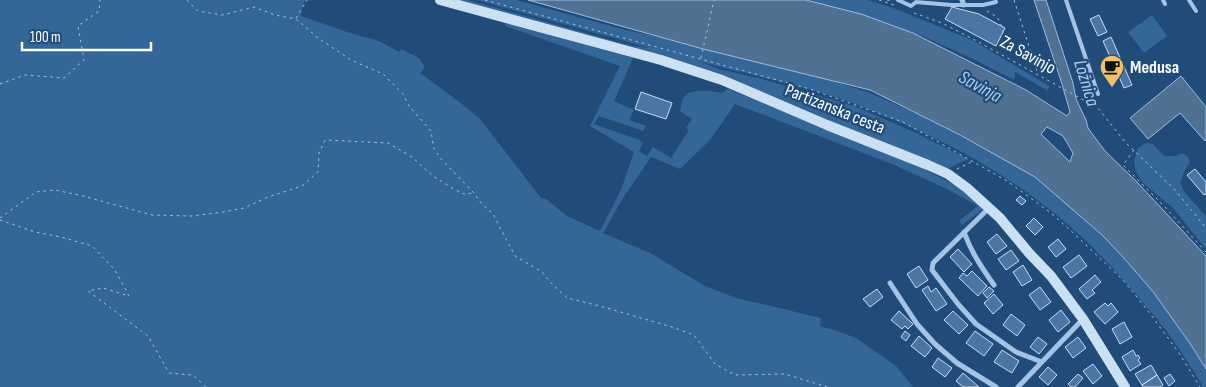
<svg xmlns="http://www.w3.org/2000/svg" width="1206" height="387" viewBox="0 0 1206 387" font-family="'Sofia Sans Condensed',sans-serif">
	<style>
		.green { fill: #346697 }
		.water { fill: #517192; stroke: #97bfe6; fill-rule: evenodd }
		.building { fill: #4a76a3; stroke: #c6ddf4 }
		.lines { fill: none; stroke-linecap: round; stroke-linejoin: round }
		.path { stroke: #a3c4e5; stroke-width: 1; stroke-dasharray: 2.5 4; stroke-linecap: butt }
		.lane { stroke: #a3c4e5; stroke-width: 4 }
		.street { stroke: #a3c4e5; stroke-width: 5 }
		.secondary { stroke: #cce0f4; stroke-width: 10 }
		.labels { text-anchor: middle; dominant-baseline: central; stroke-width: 4.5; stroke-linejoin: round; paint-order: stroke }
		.street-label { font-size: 18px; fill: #fff; stroke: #214c79 }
		.poi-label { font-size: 18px; font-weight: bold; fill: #fff; stroke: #214c79; text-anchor: start }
		.water-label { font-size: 19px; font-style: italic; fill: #aeceed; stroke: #214c79 }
	</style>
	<rect width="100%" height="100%" fill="#214c79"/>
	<!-- green -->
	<path class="green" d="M0,0H305L302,9L301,16L347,32L379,41L399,52L401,50H403L419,58L425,67L420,73L462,104L480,119L541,198L546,199L567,216L600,231L621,190L634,152L590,126L620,66L505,26L506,23L633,58L614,101L634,110L629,120L646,126L643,131L599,116L594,124L639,140L643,143L639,151L647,156L653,147L671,158L689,130L686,128L692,119L680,111C681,105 682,99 686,95C691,89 715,91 722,93L728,89L922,168L964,190L982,206V210L962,225L959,221L978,206L947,189L892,164L735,104L710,140L680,169L651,157L623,198L603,233L652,254L705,286L736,298L821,318L820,326L837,331L856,338L896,366L913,387H0Z
		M455,0H468L632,46L650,48L477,0H516L622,29L718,50L817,76L870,93L919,115L1001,157L1033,175L1052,191L1102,235L1123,257L1154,293L1191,345L1206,369V387H1203C1197,376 1190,365 1183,355C1172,337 1158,320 1144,304C1112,265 1077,229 1036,199C985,161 923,130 863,107C824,91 781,83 740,71L744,73L698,61L719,69L762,79L854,106L914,132L968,159L947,169L759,92Z
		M802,0H868L893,8L972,40L1049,86L1048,91L1015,72L1014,80L973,59L918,34L917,37Z
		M1152,15L1167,36L1144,53L1128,32Z
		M1146,143L1153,144L1164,156H1176L1182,153L1188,157L1190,162L1184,172L1180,183L1185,193L1206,216V249L1173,208L1143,183L1136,172L1134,161L1138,148Z"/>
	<!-- water -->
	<path class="water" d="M528,0H806L861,14L913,33L1026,90L1067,116L1070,112L1062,84L1034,0H1046L1073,83L1076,99L1086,120L1088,128L1096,139L1105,151L1136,181L1206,256V369L1191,345L1154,293L1123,257L1102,235L1035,177L960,135L870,90L703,49ZM1047,127L1063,136L1073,153L1070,162L1041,134Z
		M1181,76L1206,107V140L1205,141L1180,113L1148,139L1130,118Z"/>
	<!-- building -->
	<path class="building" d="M952,7L979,14L1005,28L996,46L945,19Z
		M1099,15L1107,32L1098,36L1090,19Z
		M1111,37L1132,85L1124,88L1103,41Z
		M641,92L672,103L666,119L635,109Z
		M1195,169L1206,182V194L1204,195L1187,175Z
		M1020,196L1026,201L1022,205L1016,200Z
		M1034,218L1043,227L1035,235L1026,226Z
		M997,234L1007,246L996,254L987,242Z
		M1058,239L1066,249L1056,257L1048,247Z
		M958,249L972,264L964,272L950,257Z
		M1011,250L1019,261L1006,270L998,259Z
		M1079,255L1087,266L1071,278L1063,267Z
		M1023,265L1032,280L1022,286L1013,272Z
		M919,266L928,280L916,288L907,274Z
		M972,271L987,286L978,296L959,278L963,273L967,276Z
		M1095,275L1101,282L1092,290L1095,293L1087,299L1079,289Z
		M928,286L931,292L936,288L947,304L936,311L922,290Z
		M989,287L994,291L987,298L983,293Z
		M1040,287L1051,302L1040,310L1029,295Z
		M877,289L883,297L870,307L863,299Z
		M994,294L1003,305L993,314L984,303Z
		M1105,303L1108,306L1111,303L1118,312L1105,324L1094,312Z
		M1061,310L1070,322L1058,332L1049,320Z
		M899,311L913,324L908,329L905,326L902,329L891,320Z
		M953,311L968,325L959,334L944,320Z
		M1011,314L1025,325L1017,336L1003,325Z
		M1124,322L1132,337L1120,344L1112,329Z
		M905,331L910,335L906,341L901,337Z
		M975,331L993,344L984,356L966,343Z
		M919,336L932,348L925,357L911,346Z
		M1038,337L1047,344L1039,354L1030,347Z
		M1078,337L1086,348L1073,358L1065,347Z
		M1002,350L1019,361L1012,373L994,362Z
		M1133,350L1136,356L1138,355L1140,358L1138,360L1141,364L1130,371L1122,357Z
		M938,358L952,368L945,377L932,367Z
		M1093,364L1102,376L1093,384L1083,371Z
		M1151,365L1157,375L1142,385L1135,374Z
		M1048,367L1057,375L1048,385L1039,377Z
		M963,373L979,387H963L956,381Z
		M1078,374L1083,378L1075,387H1071L1068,384Z
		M1170,374L1175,381L1169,386L1164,378Z
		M1157,375L1163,385L1160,387H1143L1142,385Z"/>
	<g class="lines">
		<!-- path -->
		<path class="path" d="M187,0L198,11L222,15L254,7L275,15L296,19L318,38L351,60L383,74L403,94L409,106L431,131L434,149L441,159L474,193L481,203L493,214L515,256L542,272L552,284L567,298L600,306L672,327L694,335L715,364L735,375L785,374L827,387
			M485,0L810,89L903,122L1007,181L1051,213L1068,228L1123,280L1148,311L1179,353L1200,387
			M879,0L894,5
			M887,0L892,1
			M1014,0L1038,74
			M987,11L997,17L1000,22L1005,37L1016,51L1036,67
			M914,13L942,23L973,39L1098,108L1125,142L1175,190L1206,228
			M296,18L307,0
			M701,58L714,0
			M0,84L25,75L64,78L84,60L78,26L99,11L100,0
			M1134,150L1123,165L1166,208L1206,252
			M957,169L971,162
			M0,218L36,192L55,190L83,196L152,215L192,216L223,212L244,208L268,197L302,186L318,172L319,153L325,140L388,143L412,157L433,176L454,189L464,194L473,193
			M0,220L35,232L61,237L92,246L115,270L129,296L103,288L88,291L148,336L169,373L193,375L206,387"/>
		<!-- lane -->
		<path class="lane" d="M898,0L911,6L916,2L951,5H983L996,2
			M1066,0L1098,94
			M1163,0L1165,4
			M1189,0L1196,11"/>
		<!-- street -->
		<path class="street" d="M962,0L964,5
			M989,208L933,263L932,270L958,304L976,324L1016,352L1042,362
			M964,232C971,252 982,268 994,285
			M890,283L917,324L935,344L957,363L996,387
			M1018,387L1083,319"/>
		<!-- secondary -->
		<path class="secondary" d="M440,0L661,60L722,80L827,125L928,165L948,174L967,188L1000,218L1029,253L1051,276L1083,319L1125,387"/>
	</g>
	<!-- icons -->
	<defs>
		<symbol id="cafe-pin" viewBox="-11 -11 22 30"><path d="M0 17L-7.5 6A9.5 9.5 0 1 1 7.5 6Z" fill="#f1c265" stroke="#214c79"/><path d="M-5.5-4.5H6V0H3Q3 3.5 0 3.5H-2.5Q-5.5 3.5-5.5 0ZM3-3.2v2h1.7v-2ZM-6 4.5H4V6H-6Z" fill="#111"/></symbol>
	</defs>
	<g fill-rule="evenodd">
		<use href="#cafe-pin" x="1098" y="53" width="28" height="38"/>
	</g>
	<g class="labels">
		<!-- street labels -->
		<g class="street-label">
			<text transform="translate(1028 55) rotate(29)">Za Savinjo</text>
			<text transform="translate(835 109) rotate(22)">Partizanska cesta</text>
		</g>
		<!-- poi labels -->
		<g class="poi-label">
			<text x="1130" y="67">Medusa</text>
		</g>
		<!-- water labels -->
		<g class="water-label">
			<text transform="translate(1086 83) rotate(73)">Ložnica</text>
			<text transform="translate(980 87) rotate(29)">Savinja</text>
		</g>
	</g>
	<!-- scale -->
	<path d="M22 42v8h129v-8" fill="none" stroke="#ffffff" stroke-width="2.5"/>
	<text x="30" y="42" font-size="15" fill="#ffffff" stroke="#214c79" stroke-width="4" paint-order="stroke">100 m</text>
</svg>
